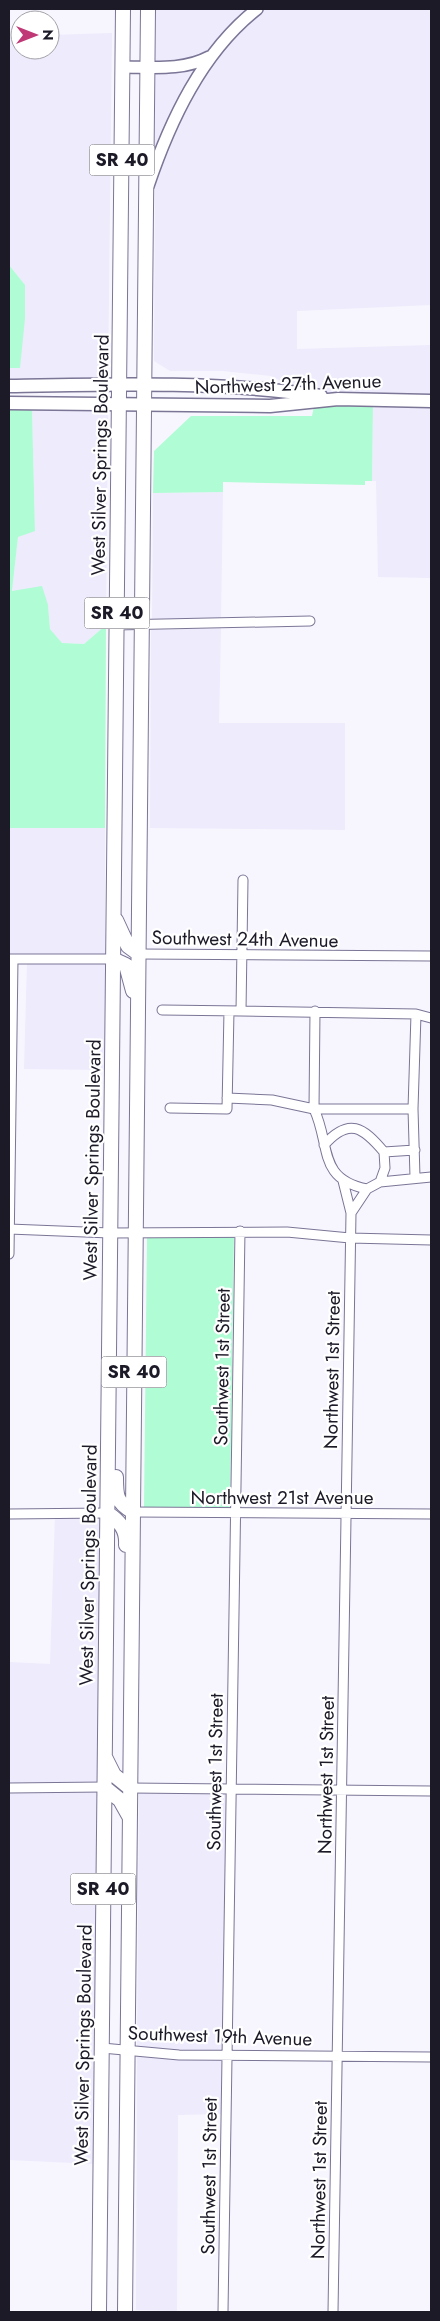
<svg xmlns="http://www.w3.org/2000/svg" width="440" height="2321" viewBox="0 0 440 2321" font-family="Jost,sans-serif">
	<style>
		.built { fill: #edebfc }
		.green { fill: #b0fcd4 }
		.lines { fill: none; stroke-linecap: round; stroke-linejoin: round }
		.minor-casing { stroke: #7b7596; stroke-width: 11 }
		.tertiary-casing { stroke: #7b7596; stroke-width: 14 }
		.secondary-casing { stroke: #7b7596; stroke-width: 15 }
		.primary-casing { stroke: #7b7596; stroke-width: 16 }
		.minor { stroke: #fff; stroke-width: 9 }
		.tertiary { stroke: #fff; stroke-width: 11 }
		.secondary { stroke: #fff; stroke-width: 12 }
		.primary { stroke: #fff; stroke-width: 14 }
		.labels { text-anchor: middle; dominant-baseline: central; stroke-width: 4.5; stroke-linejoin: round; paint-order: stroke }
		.shield { fill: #fff; stroke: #605f68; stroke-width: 1 }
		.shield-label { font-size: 18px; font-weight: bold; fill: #1c1a27 }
		.street-label { font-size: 19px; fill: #1c1a27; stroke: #fff }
	</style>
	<rect width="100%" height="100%" fill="#f7f6fe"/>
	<!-- built -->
	<path class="built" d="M156,9H249L237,18L205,54L194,60L155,62Z
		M265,9H431V305L297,311V349L431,345V396L339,394L296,388L271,376L223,371H170L154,361L155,184L174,132L214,61L244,25Z
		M112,33L108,380L9,381V368L20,367L25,285L9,265V37H20V50H50V35Z
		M197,69L155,150V72Z
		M373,404L431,406V578L378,577L376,481H372Z
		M32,409L108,410L106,625L84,644L62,643L50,629L48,605L12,592L18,537L35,530Z
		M223,492L221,619L152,621L153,493Z
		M221,628L219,723H345V830L150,828L151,630Z
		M9,828H105V954H9Z
		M27,963L105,964V1070L24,1069Z
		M55,1514L102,1516L99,1783H9V1662L50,1664Z
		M98,1792L95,2164L9,2160V1793Z
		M139,1792L226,1793L222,2052L162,2049L137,2046Z
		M137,2055L161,2059L222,2061L221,2114L178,2115L177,2311L136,2310Z"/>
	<!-- green -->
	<path class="green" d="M9,265L25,285V318L20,368H9Z
		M338,403L373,404L372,481H365V485L223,482V492L153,493L154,451L191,416H312L314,406Z
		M9,409H32L35,531L18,537L12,591L42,586L48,605L50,629L62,643L84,644L106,625L105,828H9Z
		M234,1234L230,1508H144L147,1237Z"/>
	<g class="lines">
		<defs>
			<path id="minor" d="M116,625L310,621
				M139,954L431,956
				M9,959H113
				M162,1010L241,1011L243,880
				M241,1011L416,1014L431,1018
				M315,1011L314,1109H413L416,1014
				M227,1098L272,1100L314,1109C331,1145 317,1179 367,1189
				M170,1108L227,1109L229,1011
				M413,1109L415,1177
				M324,1145C349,1117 363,1127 384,1152L415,1150
				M380,1182L385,1168L384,1152
				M351,1213L367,1189L380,1182L431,1177
				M9,1229L110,1233L287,1232L350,1238L431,1240
				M9,1254L13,959
				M133,1512L431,1514
				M9,1514L107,1513
				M9,1788L104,1787
				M130,1788L431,1791
				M102,2048L179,2055L431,2057
				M223,2312L240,1231
				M333,2312L351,1213L343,1181"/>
			<path id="tertiary" d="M122,67C152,67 183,71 209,57
				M148,186C170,121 202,52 257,9"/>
			<path id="secondary" d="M9,386C113,384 218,381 321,396
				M9,403L270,406L338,399L431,401"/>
			<path id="primary" d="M116,920L128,946L139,954
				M113,959L126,965L133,991
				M116,1477C116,1496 116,1502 133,1512
				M107,1513C120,1521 127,1530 126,1545
				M105,1757L114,1775L130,1788
				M104,1787L120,1800L129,1816
				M99,2312L123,9
				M125,2312L148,9"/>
		</defs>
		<!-- minor casing -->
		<use href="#minor" class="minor-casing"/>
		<!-- tertiary casing -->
		<use href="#tertiary" class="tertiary-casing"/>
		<!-- secondary casing -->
		<use href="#secondary" class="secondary-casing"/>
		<!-- primary casing -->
		<use href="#primary" class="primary-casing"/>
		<!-- minor -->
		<use href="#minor" class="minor"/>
		<!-- tertiary -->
		<use href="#tertiary" class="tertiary"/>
		<!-- secondary -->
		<use href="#secondary" class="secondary"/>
		<!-- primary -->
		<use href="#primary" class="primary"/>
	</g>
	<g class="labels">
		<!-- shield labels -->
		<g class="shield">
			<rect x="89.5" y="144.5" width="65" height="31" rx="4"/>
			<rect x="84.5" y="597.5" width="65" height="31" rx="4"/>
			<rect x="101.5" y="1356.5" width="65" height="31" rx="4"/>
			<rect x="70.5" y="1873.5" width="65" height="31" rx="4"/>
		</g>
		<g class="shield-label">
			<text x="122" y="160">SR 40</text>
			<text x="117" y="613">SR 40</text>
			<text x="134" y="1372">SR 40</text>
			<text x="103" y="1889">SR 40</text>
		</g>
		<!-- street labels -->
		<g class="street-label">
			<text transform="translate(288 384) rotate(-2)">Northwest 27th Avenue</text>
			<text transform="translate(100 455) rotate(-89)">West Silver Springs Boulevard</text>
			<text transform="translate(245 939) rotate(1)">Southwest 24th Avenue</text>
			<text transform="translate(92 1160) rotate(-89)">West Silver Springs Boulevard</text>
			<text transform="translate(222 1367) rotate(-89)">Southwest 1st Street</text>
			<text transform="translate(332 1370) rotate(-89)">Northwest 1st Street</text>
			<text x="282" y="1497">Northwest 21st Avenue</text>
			<text transform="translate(88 1565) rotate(-89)">West Silver Springs Boulevard</text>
			<text transform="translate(215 1772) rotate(-89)">Southwest 1st Street</text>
			<text transform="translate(326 1775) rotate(-89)">Northwest 1st Street</text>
			<text transform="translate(220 2036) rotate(2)">Southwest 19th Avenue</text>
			<text transform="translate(83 2045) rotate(-89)">West Silver Springs Boulevard</text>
			<text transform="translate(209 2176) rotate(-89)">Southwest 1st Street</text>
			<text transform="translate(319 2180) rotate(-89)">Northwest 1st Street</text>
		</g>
	</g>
	<!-- border -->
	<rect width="440" height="2321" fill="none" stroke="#1c1a27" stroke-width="20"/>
	<!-- north arrow -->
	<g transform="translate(35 35) rotate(90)"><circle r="24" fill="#ffffff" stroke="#a4a3a9"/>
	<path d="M0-4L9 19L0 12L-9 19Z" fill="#c03875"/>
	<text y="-8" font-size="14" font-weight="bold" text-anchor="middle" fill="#1c1a27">N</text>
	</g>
</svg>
